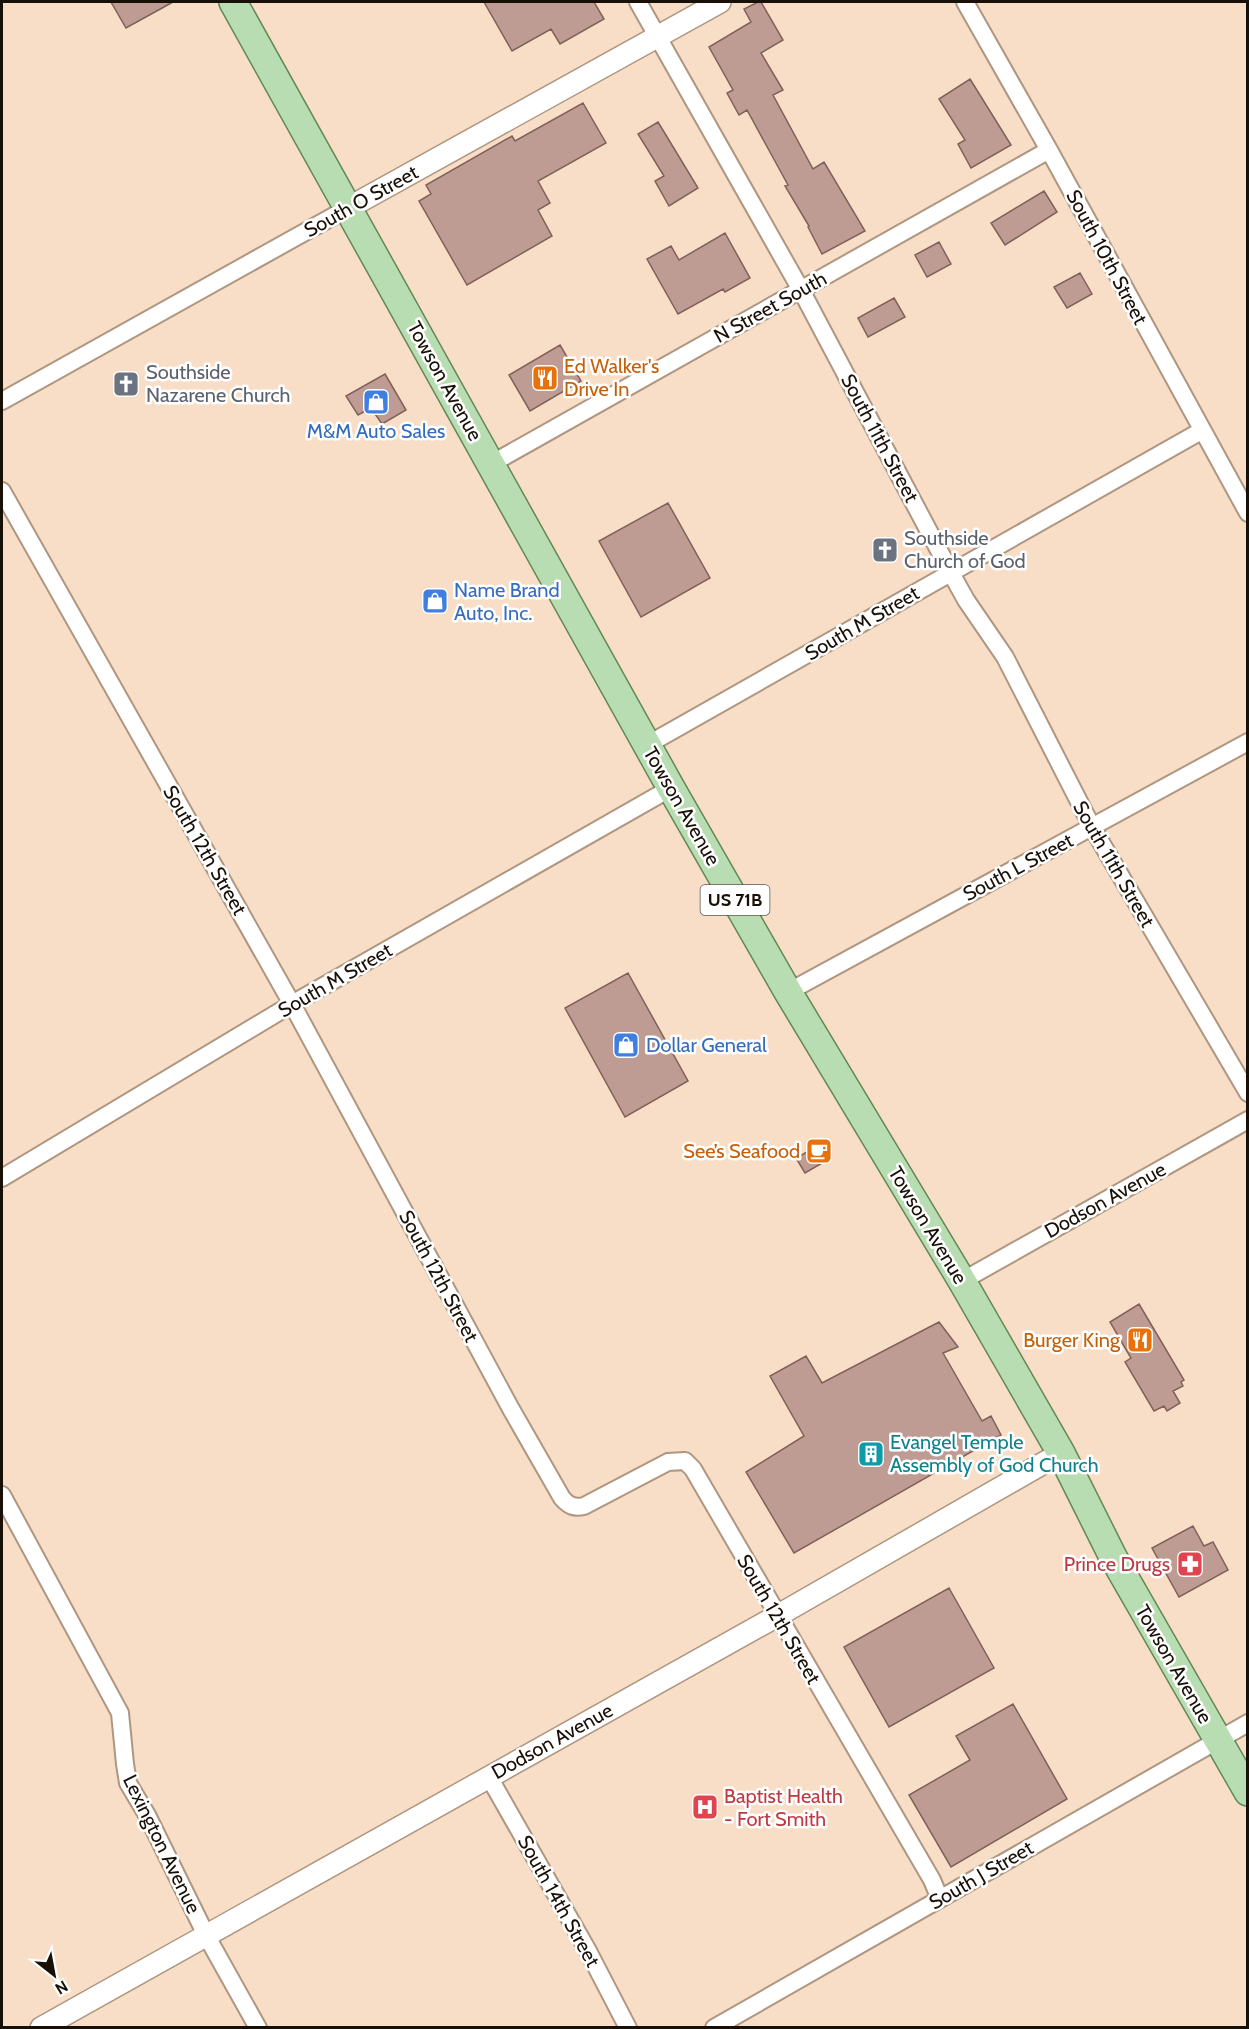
<svg xmlns="http://www.w3.org/2000/svg" width="1249" height="2029" viewBox="0 0 1249 2029" font-family="Cabin,sans-serif">
	<style>
		.building { fill: #be9c93; stroke: #806058; stroke-width: 1.5 }
		.lines { fill: none; stroke-linecap: round; stroke-linejoin: round }
		.minor-casing { stroke: #af9680; stroke-width: 20 }
		.tertiary-casing { stroke: #af9680; stroke-width: 24 }
		.primary-casing { stroke: #638756; stroke-width: 30 }
		.minor { stroke: #fff; stroke-width: 16 }
		.tertiary { stroke: #fff; stroke-width: 21 }
		.primary { stroke: #b9ddb3; stroke-width: 27 }
		.labels { text-anchor: middle; dominant-baseline: central; stroke-width: 5; stroke-linejoin: round; paint-order: stroke }
		.shield { fill: #fff; stroke: #5d5851; stroke-width: 1.5 }
		.shield-label { font-size: 18px; font-weight: bold; fill: #181007 }
		.street-label { font-size: 20px; fill: #181007; stroke: #fff }
		.food-label { font-size: 20px; fill: #c56008; stroke: #fff; text-anchor: end }
		.worship-label { font-size: 20px; fill: #5b616d; stroke: #fff; text-anchor: start }
		.shop-label { font-size: 20px; fill: #366cbe; stroke: #fff; text-anchor: start }
		.culture-label { font-size: 20px; fill: #0d838f; stroke: #fff; text-anchor: start }
		.health-label { font-size: 20px; fill: #be3a42; stroke: #fff; text-anchor: end }
	</style>
	<rect width="100%" height="100%" fill="#f8dec6"/>
	<!-- building -->
	<path class="building" d="M111,2H173L126,28Z
		M484,2H594L604,19L560,44L551,29L512,51Z
		M758,2H761L783,40L761,53L783,90L773,95L813,169L824,162L865,231L822,254L808,227L809,226L785,186L788,185L747,110L739,115L727,93L733,90L709,47L751,22L744,9Z
		M970,79L1011,145L971,168L958,144L965,140L939,99Z
		M583,103L606,143L538,181L550,203L538,210L552,236L467,285L419,201L431,194L426,185L512,136L515,141Z
		M658,122L698,188L669,206L655,181L664,176L638,134Z
		M1044,191L1057,212L1005,245L991,223Z
		M725,233L750,278L725,292L723,289L678,314L647,259L671,246L679,260Z
		M939,242L951,264L927,277L915,255Z
		M1080,273L1092,294L1067,308L1054,287Z
		M894,298L905,317L868,337L858,318Z
		M560,345L581,381L530,411L509,375Z
		M385,374L406,410L382,424L371,408L358,415L346,396Z
		M668,503L710,578L641,617L599,541Z
		M628,973L688,1081L625,1117L565,1008Z
		M823,1143L831,1158L805,1173L796,1158Z
		M1139,1304L1184,1380L1181,1382L1183,1386L1173,1391L1180,1403L1167,1411L1164,1406L1154,1411L1125,1362L1131,1358L1110,1322Z
		M939,1322L958,1347L943,1353L982,1421L991,1416L1001,1435L794,1553L746,1472L804,1436L770,1376L806,1356L822,1383Z
		M1193,1526L1204,1546L1213,1542L1228,1570L1179,1597L1152,1548Z
		M949,1588L994,1668L889,1727L844,1647Z
		M1013,1704L1067,1799L951,1867L909,1795L970,1760L956,1736Z"/>
	<g class="lines">
		<defs>
			<path id="minor" d="M638,2L801,290L951,573L966,600L1005,657L1092,827L1248,1093
				M965,2L1049,150L1248,513
				M2,401L348,208
				M491,464L1049,150
				M2,491L292,1004L511,1409L562,1498C569,1506 574,1508 584,1506L668,1462L685,1461L693,1469L932,1880L940,1899
				M647,745L1201,431
				M788,992L1248,742
				M2,1178L292,1004L671,788
				M962,1281L1248,1120
				M2,1495L120,1713L125,1764L128,1783L147,1815L206,1935L258,2028
				M489,1777L588,1951L628,2028
				M714,2028L1248,1723"/>
			<path id="tertiary" d="M348,208L720,2
				M41,2028L777,1616L1061,1453"/>
			<path id="primary" d="M233,2L671,788L788,992L962,1281L1061,1453L1113,1557L1248,1792"/>
		</defs>
		<!-- minor casing -->
		<use href="#minor" class="minor-casing"/>
		<!-- tertiary casing -->
		<use href="#tertiary" class="tertiary-casing"/>
		<!-- primary casing -->
		<use href="#primary" class="primary-casing"/>
		<!-- minor -->
		<use href="#minor" class="minor"/>
		<!-- tertiary -->
		<use href="#tertiary" class="tertiary"/>
		<!-- primary -->
		<use href="#primary" class="primary"/>
	</g>
	<!-- icons -->
	<defs>
		<symbol id="restaurant-square" viewBox="-11 -11 22 22"><rect x="-9" y="-9" width="18" height="18" rx="4" fill="#e8710a" stroke="#fff"/><path d="M-5-6h1v4h1v-4h1v4h1v-4h1v5L-1.5 .5V6h-2V.5L-5-1ZM5-6V6H3V1.5H1.5Q1.5-4 5-6Z" fill="#fff"/></symbol>
		<symbol id="church-square" viewBox="-11 -11 22 22"><rect x="-9" y="-9" width="18" height="18" rx="4" fill="#6b7280" stroke="#fff"/><path d="M-1.2-6h2.4v3.5h3.3v2.4h-3.3V6h-2.4V-.1h-3.3v-2.4h3.3Z" fill="#fff"/></symbol>
		<symbol id="shop-square" viewBox="-11 -11 22 22"><rect x="-9" y="-9" width="18" height="18" rx="4" fill="#3f7fe0" stroke="#fff"/><path d="M-5-2.5h2.3a2.7 3.5 0 0 1 5.4 0H5L5.5 6h-11ZM-1.5-2.5h3a1.5 2.3 0 0 0-3 0Z" fill="#fff"/></symbol>
		<symbol id="cafe-square" viewBox="-11 -11 22 22"><rect x="-9" y="-9" width="18" height="18" rx="4" fill="#e8710a" stroke="#fff"/><path d="M-5.5-4.5H6V0H3Q3 3.5 0 3.5H-2.5Q-5.5 3.5-5.5 0ZM3-3.2v2h1.7v-2ZM-6 4.5H4V6H-6Z" fill="#fff"/></symbol>
		<symbol id="building-square" viewBox="-11 -11 22 22"><rect x="-9" y="-9" width="18" height="18" rx="4" fill="#0f9aa8" stroke="#fff"/><path d="M-4-6H4V6H1V3H-1V6H-4ZM-2.5-4.3h1.7v1.8h-1.7ZM.8-4.3h1.7v1.8H.8ZM-2.5-1h1.7V.8h-1.7ZM.8-1h1.7V.8H.8Z" fill="#fff"/></symbol>
		<symbol id="pharmacy-square" viewBox="-11 -11 22 22"><rect x="-9" y="-9" width="18" height="18" rx="4" fill="#e0444e" stroke="#fff"/><path d="M-2-6h4v4h4v4h-4v4h-4v-4h-4v-4h4Z" fill="#fff"/></symbol>
		<symbol id="hospital-square" viewBox="-11 -11 22 22"><rect x="-9" y="-9" width="18" height="18" rx="4" fill="#e0444e" stroke="#fff"/><path d="M-5-5h3v3.5h4V-5h3V5h-3V1.5h-4V5h-3Z" fill="#fff"/></symbol>
	</defs>
	<g fill-rule="evenodd">
		<use href="#restaurant-square" x="530" y="363" width="30" height="30"/>
		<use href="#church-square" x="111" y="369" width="30" height="30"/>
		<use href="#shop-square" x="361" y="387" width="30" height="30"/>
		<use href="#church-square" x="870" y="535" width="30" height="30"/>
		<use href="#shop-square" x="420" y="586" width="30" height="30"/>
		<use href="#shop-square" x="611" y="1030" width="30" height="30"/>
		<use href="#cafe-square" x="804" y="1136" width="30" height="30"/>
		<use href="#restaurant-square" x="1125" y="1325" width="30" height="30"/>
		<use href="#building-square" x="856" y="1439" width="30" height="30"/>
		<use href="#pharmacy-square" x="1175" y="1549" width="30" height="30"/>
		<use href="#hospital-square" x="690" y="1792" width="30" height="30"/>
	</g>
	<g class="labels">
		<!-- shield labels -->
		<rect class="shield" x="700.5" y="885" width="69" height="30" rx="4.5"/>
		<g class="shield-label">
			<text x="735" y="900">US 71B</text>
		</g>
		<!-- street labels -->
		<g class="street-label">
			<text transform="translate(361 201) rotate(-29)">South O Street</text>
			<text transform="translate(1107 257) rotate(62)">South 10th Street</text>
			<text transform="translate(770 307) rotate(-29)">N Street South</text>
			<text transform="translate(445 381) rotate(61)">Towson Avenue</text>
			<text transform="translate(880 438) rotate(62)">South 11th Street</text>
			<text transform="translate(862 623) rotate(-30)">South M Street</text>
			<text transform="translate(682 806) rotate(60)">Towson Avenue</text>
			<text transform="translate(205 850) rotate(60)">South 12th Street</text>
			<text transform="translate(1114 864) rotate(60)">South 11th Street</text>
			<text transform="translate(1018 867) rotate(-28)">South L Street</text>
			<text transform="translate(335 980) rotate(-30)">South M Street</text>
			<text transform="translate(1105 1200) rotate(-29)">Dodson Avenue</text>
			<text transform="translate(928 1225) rotate(59)">Towson Avenue</text>
			<text transform="translate(439 1276) rotate(62)">South 12th Street</text>
			<text transform="translate(779 1619) rotate(60)">South 12th Street</text>
			<text transform="translate(1174 1664) rotate(60)">Towson Avenue</text>
			<text transform="translate(552 1741) rotate(-29)">Dodson Avenue</text>
			<text transform="translate(162 1844) rotate(64)">Lexington Avenue</text>
			<text transform="translate(981 1875) rotate(-30)">South J Street</text>
			<text transform="translate(559 1901) rotate(61)">South 14th Street</text>
		</g>
		<!-- food labels -->
		<g class="food-label">
			<text x="564" y="366" text-anchor="start">Ed Walker's<tspan x="564" dy="23">Drive In</tspan></text>
			<text x="800" y="1151">See’s Seafood</text>
			<text x="1120" y="1340">Burger King</text>
		</g>
		<!-- worship labels -->
		<g class="worship-label">
			<text x="146" y="372">Southside<tspan x="146" dy="23">Nazarene Church</tspan></text>
			<text x="904" y="538">Southside<tspan x="904" dy="23">Church of God</tspan></text>
		</g>
		<!-- shop labels -->
		<g class="shop-label">
			<text x="376" y="431" text-anchor="middle">M&amp;M Auto Sales</text>
			<text x="454" y="590">Name Brand<tspan x="454" dy="23">Auto, Inc.</tspan></text>
			<text x="646" y="1045">Dollar General</text>
		</g>
		<!-- culture labels -->
		<g class="culture-label">
			<text x="890" y="1442">Evangel Temple<tspan x="890" dy="23">Assembly of God Church</tspan></text>
		</g>
		<!-- health labels -->
		<g class="health-label">
			<text x="1170" y="1564">Prince Drugs</text>
			<text x="724" y="1796" text-anchor="start">Baptist Health<tspan x="724" dy="23">- Fort Smith</tspan></text>
		</g>
	</g>
	<!-- border -->
	<rect width="1249" height="2029" fill="none" stroke="#181007" stroke-width="6"/>
	<!-- north arrow -->
	<g transform="translate(54 1975) rotate(149)" stroke="#ffffff" stroke-width="4.5" paint-order="stroke">
	<path d="M0-4.5L10 22L0 15L-10 22Z" fill="#181007"/>
	<text y="-9" font-size="16" font-weight="bold" text-anchor="middle" fill="#181007">N</text>
	</g>
</svg>
